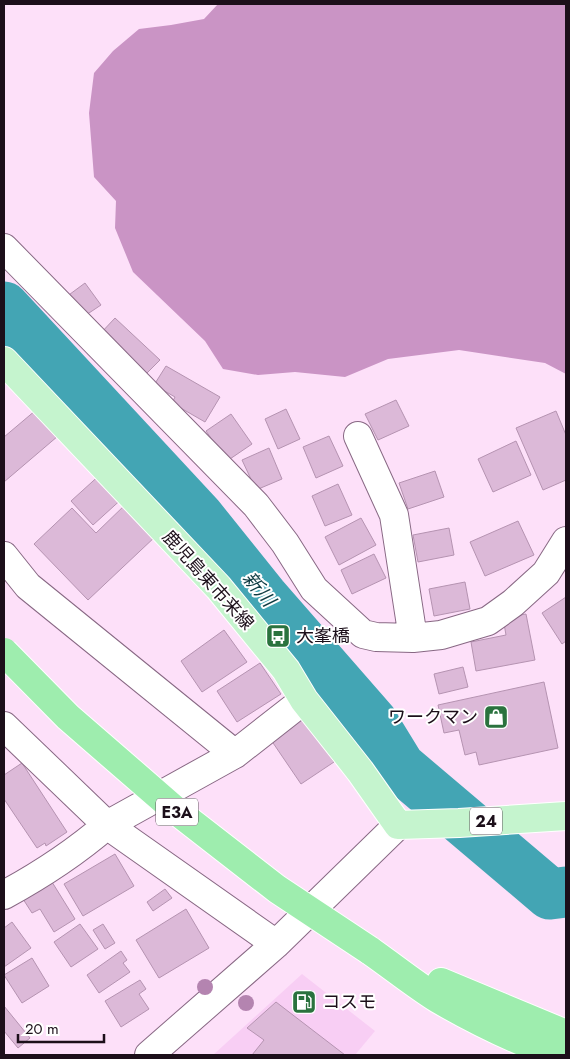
<svg xmlns="http://www.w3.org/2000/svg" width="570" height="1059" viewBox="0 0 570 1059" font-family="Jost,'Noto Sans JP',sans-serif">
	<style>
		.built { fill: #f8cef4 }
		.forest { fill: #ca94c5 }
		.lines { fill: none; stroke-linecap: round; stroke-linejoin: round }
		.river { stroke: #43a5b4; stroke-width: 51 }
		.building { fill: #dcb9d8; stroke: #b593b1 }
		.minor-casing { stroke: #886884; stroke-width: 30 }
		.major-casing { stroke: #fff; stroke-width: 30 }
		.highway-casing { stroke: #fff; stroke-width: 30 }
		.minor { stroke: #fff; stroke-width: 28 }
		.major { stroke: #c5f4ce; stroke-width: 28 }
		.highway { stroke: #9eedae; stroke-width: 28 }
		.highway-bridge-casing { stroke: #fff; stroke-width: 30; stroke-linecap: butt }
		.highway-bridge { stroke: #9eedae; stroke-width: 28 }
		.tree { fill: #b484b0 }
		.labels { text-anchor: middle; dominant-baseline: central; stroke-width: 4; stroke-linejoin: round; paint-order: stroke }
		.shield { fill: #fff; stroke: #60575f; stroke-width: 1 }
		.shield-label { font-size: 16px; font-weight: bold; fill: #1c0f1a }
		.street-label { font-size: 18px; fill: #1c0f1a; stroke: #fff }
		.poi-label { font-size: 18px; fill: #1c0f1a; stroke: #fff; text-anchor: start }
		.water-label { font-size: 19px; font-style: italic; fill: #103d44; stroke: #fff }
	</style>
	<rect width="100%" height="100%" fill="#fde0f9"/>
	<!-- built -->
	<path class="built" d="M302,974L375,1031L355,1055H213Z"/>
	<!-- forest -->
	<path class="forest" d="M218,4H566V374L545,363L459,350L388,359L345,377L295,372L258,375L223,369L205,341L133,272L115,228L116,201L94,177L89,113L94,73L113,51L139,29L171,25L204,19Z"/>
	<g class="lines">
		<!-- river -->
		<path class="river" d="M4,307L198,516L263,597L373,723L400,767L550,894L566,892"/>
	</g>
	<!-- building -->
	<path class="building" d="M85,283L101,305L77,321L62,300Z
		M115,318L160,360L144,376L99,335Z
		M166,366L220,397L205,422L172,403L175,397L154,385Z
		M396,400L409,426L378,440L365,414Z
		M286,409L300,439L278,449L265,419Z
		M36,410L58,436L4,482V437Z
		M556,411L566,435V480L543,490L516,428Z
		M231,414L252,444L227,461L206,431Z
		M329,436L343,466L316,478L303,447Z
		M516,441L531,475L493,492L478,459Z
		M269,448L282,479L256,490L242,460Z
		M435,471L444,497L408,509L399,483Z
		M103,472L125,496L93,525L71,501Z
		M338,484L352,515L325,526L312,496Z
		M127,503L157,535L88,600L34,544L72,508L96,533Z
		M361,518L376,545L339,565L325,537Z
		M518,521L534,555L485,576L470,542Z
		M449,528L454,555L418,562L413,535Z
		M374,554L386,578L352,594L341,570Z
		M465,582L470,609L434,616L429,589Z
		M566,597V641L562,644L542,613Z
		M526,614L535,660L476,671L471,642L506,635L503,618Z
		M224,630L247,662L202,692L181,661Z
		M260,663L281,694L237,722L217,691Z
		M463,667L468,687L439,694L434,674Z
		M544,682L558,748L479,765L476,752L465,755L459,730L444,733L438,705Z
		M302,715L334,762L301,784L269,737Z
		M22,763L67,832L46,846L45,843L37,848L4,799V775Z
		M115,854L134,886L83,916L64,884Z
		M52,882L75,919L54,932L40,909L32,913L23,899Z
		M165,889L172,898L153,911L147,902Z
		M186,909L209,948L159,978L136,940Z
		M12,922L31,948L4,967V928Z
		M80,924L98,949L71,967L54,942Z
		M103,924L115,943L105,949L93,930Z
		M121,951L127,960L123,963L130,972L99,993L87,975Z
		M32,958L49,986L22,1003L4,975Z
		M140,980L146,989L139,994L149,1009L121,1027L105,1001Z
		M276,1002L345,1055H252L264,1040L247,1028Z
		M4,1006L30,1038L18,1048L4,1031Z"/>
	<g class="lines">
		<defs>
			<path id="minor" d="M4,248L256,505L285,543L314,589L363,634L376,637L413,638L441,635L488,621L513,603L546,573L566,541
				M358,436L394,515L413,638
				M4,556L28,586L235,754
				M4,726L107,825L276,944
				M4,895C39,876 77,851 107,825L235,754L304,700
				M149,1055L276,944L398,825"/>
			<path id="major" d="M4,361L218,587L286,670L304,700L360,771L398,825L459,823L566,816"/>
			<path id="highway" d="M369,950C392,966 414,984 438,999C476,1021 515,1040 556,1055
				M441,982L566,1034"/>
		</defs>
		<!-- minor casing -->
		<use href="#minor" class="minor-casing"/>
		<!-- major casing -->
		<use href="#major" class="major-casing"/>
		<!-- highway casing -->
		<use href="#highway" class="highway-casing"/>
		<!-- minor -->
		<use href="#minor" class="minor"/>
		<!-- major -->
		<use href="#major" class="major"/>
		<!-- highway -->
		<use href="#highway" class="highway"/>
		<defs>
			<path id="highway-bridge" d="M4,652L68,717L174,809L277,889L369,950"/>
		</defs>
		<!-- highway-bridge casing -->
		<use href="#highway-bridge" class="highway-bridge-casing"/>
		<!-- highway-bridge -->
		<use href="#highway-bridge" class="highway-bridge"/>
	</g>
	<!-- trees -->
	<g class="tree">
		<circle cx="205" cy="987" r="8"/>
		<circle cx="246" cy="1003" r="8"/>
	</g>
	<!-- icons -->
	<defs>
		<symbol id="bus-square" viewBox="-11 -11 22 22"><rect x="-9" y="-9" width="18" height="18" rx="4" fill="#2a723e" stroke="#fff"/><path d="M-5-6H5V4H4V6H2V4H-2V6H-4V4H-5ZM-3.5-4V0h7V-4ZM-3.5 1.2v1.5H-2V1.2ZM2 1.2v1.5H3.5V1.2Z" fill="#fff"/></symbol>
		<symbol id="shop-square" viewBox="-11 -11 22 22"><rect x="-9" y="-9" width="18" height="18" rx="4" fill="#2a723e" stroke="#fff"/><path d="M-5-2.5h2.3a2.7 3.5 0 0 1 5.4 0H5L5.5 6h-11ZM-1.5-2.5h3a1.5 2.3 0 0 0-3 0Z" fill="#fff"/></symbol>
		<symbol id="fuel-square" viewBox="-11 -11 22 22"><rect x="-9" y="-9" width="18" height="18" rx="4" fill="#2a723e" stroke="#fff"/><path d="M-5.5-6h7V0h2V4h1.3V-2.5L3-4.5l.8-.8L6-3V5H2.5V1h-1V6h-7ZM-4.2-4.7v3.2H.2V-4.7Z" fill="#fff"/></symbol>
	</defs>
	<g fill-rule="evenodd">
		<use href="#bus-square" x="264" y="622" width="28" height="28"/>
		<use href="#shop-square" x="482" y="703" width="28" height="28"/>
		<use href="#fuel-square" x="290" y="988" width="28" height="28"/>
	</g>
	<g class="labels">
		<!-- shield labels -->
		<g class="shield">
			<rect x="156" y="798.5" width="42" height="27" rx="4"/>
			<rect x="470" y="807.5" width="32" height="27" rx="4"/>
		</g>
		<g class="shield-label">
			<text x="177" y="812">E3A</text>
			<text x="486" y="821">24</text>
		</g>
		<!-- street labels -->
		<g class="street-label">
			<text transform="translate(208 580) rotate(48)">鹿児島東市来線</text>
		</g>
		<!-- poi labels -->
		<g class="poi-label">
			<text x="296" y="636">大峯橋</text>
			<text x="478" y="717" text-anchor="end">ワークマン</text>
			<text x="322" y="1002">コスモ</text>
		</g>
		<!-- water labels -->
		<g class="water-label">
			<text transform="translate(259 589) rotate(50)">新川</text>
		</g>
	</g>
	<!-- border -->
	<rect width="570" height="1059" fill="none" stroke="#1c0f1a" stroke-width="10"/>
	<!-- scale -->
	<path d="M18 1034v8h86v-8" fill="none" stroke="#1c0f1a" stroke-width="2.5"/>
	<text x="25" y="1034" font-size="15" fill="#1c0f1a" stroke="#ffffff" stroke-width="4" paint-order="stroke">20 m</text>
</svg>
